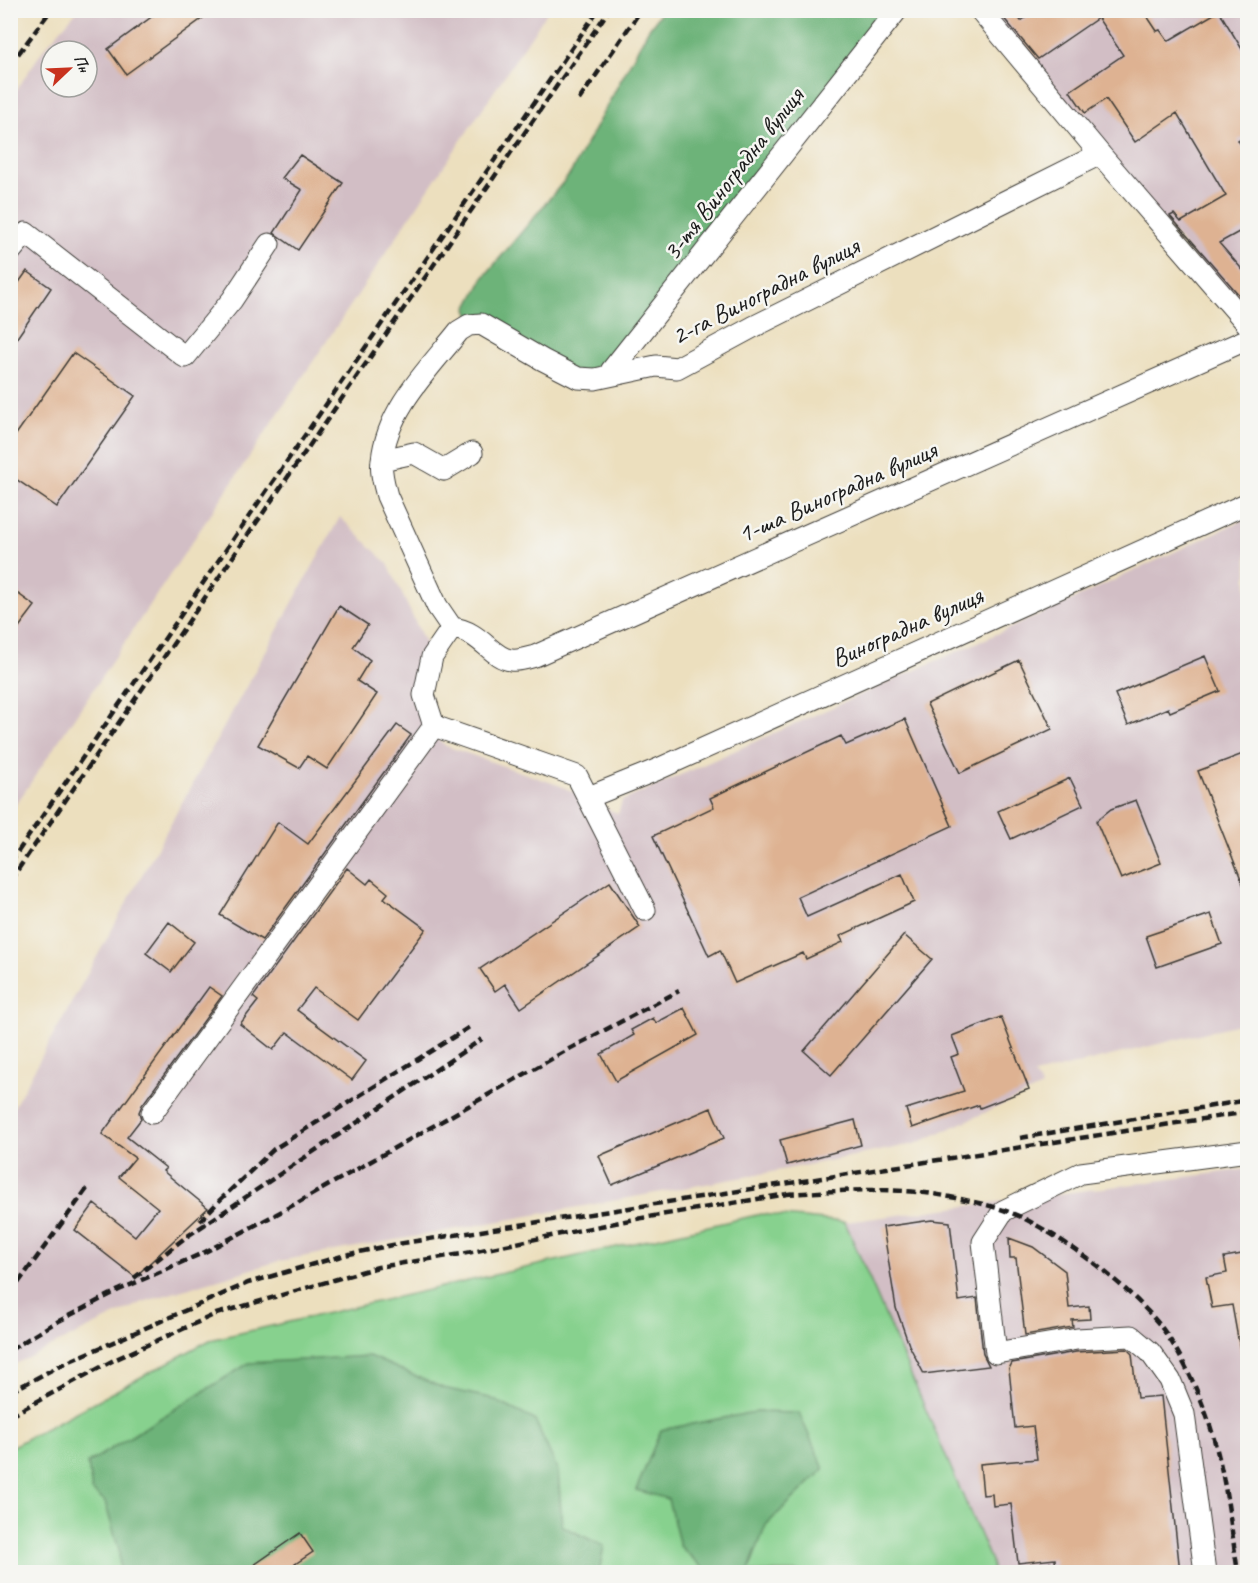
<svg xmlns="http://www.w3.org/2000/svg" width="1258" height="1583" viewBox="0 0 1258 1583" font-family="Caveat,sans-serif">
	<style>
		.industrial { fill: #d2bec5; fill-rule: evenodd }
		.green { fill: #87d18e; stroke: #527655; stroke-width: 1.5 }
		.forest { fill: #6db379; stroke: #44684a; stroke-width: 1.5 }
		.building { fill: #deb292 }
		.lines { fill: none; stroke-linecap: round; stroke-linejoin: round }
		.minor-casing { stroke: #3b3934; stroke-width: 23 }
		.minor { stroke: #fff; stroke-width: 21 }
		.rail { stroke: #1c1c1c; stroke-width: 4.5; stroke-dasharray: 9 4.5; stroke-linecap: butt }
		.labels { text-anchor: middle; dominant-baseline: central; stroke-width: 5; stroke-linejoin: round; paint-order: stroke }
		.street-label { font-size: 26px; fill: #1c1c1c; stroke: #f6f6f2 }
	</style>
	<rect width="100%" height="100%" fill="#f6f6f2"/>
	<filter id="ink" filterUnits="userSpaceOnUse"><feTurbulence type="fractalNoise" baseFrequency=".0167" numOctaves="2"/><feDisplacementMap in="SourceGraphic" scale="12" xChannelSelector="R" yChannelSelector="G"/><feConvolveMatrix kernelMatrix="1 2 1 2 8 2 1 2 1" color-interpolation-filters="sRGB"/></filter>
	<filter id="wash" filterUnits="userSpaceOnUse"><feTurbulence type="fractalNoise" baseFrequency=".008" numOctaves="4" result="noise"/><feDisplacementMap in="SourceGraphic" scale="24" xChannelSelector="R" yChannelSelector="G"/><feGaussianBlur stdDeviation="1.35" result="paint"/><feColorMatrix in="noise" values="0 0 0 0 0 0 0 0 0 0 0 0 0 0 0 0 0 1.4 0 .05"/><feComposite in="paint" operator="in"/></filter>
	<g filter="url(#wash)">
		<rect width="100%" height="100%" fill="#ecdfbe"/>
		<!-- industrial -->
		<path class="industrial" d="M77,11H548L11,812V98L45,47ZM51,51H87V87H51Z
			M983,11H1247V319Z
			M340,517L388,564L427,647L423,726L446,746L561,786L618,814L622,801L1048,611L1247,518V1022L1034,1075L1042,1087L915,1144L761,1174L279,1261L143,1302L11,1366V1112Z
			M1247,1169V1572H993L991,1561L845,1222Z"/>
		<!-- green -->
		<path class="green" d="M761,1214L845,1222L991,1561L993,1572H11V1447L210,1340Z"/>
		<!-- forest -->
		<path class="forest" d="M662,11H897L611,371L576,380L471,319L467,309L484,277L570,174L648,30Z
			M369,1356L443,1388L490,1398L535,1420L558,1471L562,1526L604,1546L599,1572H120L119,1550L105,1502L92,1491L88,1463L249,1363Z
			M755,1412L799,1413L824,1469L766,1525L748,1572H707L680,1546L668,1499L636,1490L661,1430Z"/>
		<g id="blocks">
			<!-- building -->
			<path class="building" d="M161,10H214L126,74L108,49Z
				M997,10H1013L1021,21L1036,10H1143L1157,31L1160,30L1168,41L1219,11L1248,59V134L1238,140L1248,156V227L1219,243L1248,276V305L1170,216L1174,214L1181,222L1226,196L1177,113L1135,142L1106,99L1085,113L1070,91L1123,55L1098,18L1038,59Z
				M300,155L343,183L298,250L274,233L302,190L282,178Z
				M27,271L51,288L10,348V295Z
				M73,353L135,396L57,507L10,475V443Z
				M10,588L35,606L10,639Z
				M339,606L368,625L353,647L370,660L357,681L377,694L327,769L307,756L299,768L258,745Z
				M1205,656L1220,691L1170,712L1168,708L1128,725L1115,694Z
				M1019,660L1052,729L960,773L927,704Z
				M905,719L952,826L798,897L807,917L902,874L914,902L840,936L843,942L806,959L803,953L735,983L720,950L709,956L653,836L714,807L710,798L841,736L846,745Z
				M397,725L411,735L262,940L220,915L278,822L308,844Z
				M1248,752V894H1247L1198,771Z
				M1070,778L1083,805L1011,839L998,811Z
				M1136,800L1161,863L1121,879L1096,821L1111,809Z
				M347,868L367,884L371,879L388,893L384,898L426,929L358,1020L314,988L297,1010L366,1061L352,1080L287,1032L273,1050L240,1024L258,1001L253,997Z
				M610,882L640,927L521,1008L505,984L495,991L480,969Z
				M1211,914L1222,944L1157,967L1146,936Z
				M169,922L194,942L171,972L146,953Z
				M904,935L932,959L831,1075L804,1051Z
				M209,987L222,996L142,1105L139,1112L141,1119L127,1137L166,1168L163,1171L208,1208L135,1277L75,1230L94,1204L135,1236L158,1208L119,1177L135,1158L102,1134Z
				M684,1008L698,1035L616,1081L601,1054L634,1035L631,1030L653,1018L656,1023Z
				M1001,1017L1029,1089L980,1108L979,1105L912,1128L906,1109L964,1091L951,1057L959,1054L952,1036Z
				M711,1108L724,1138L612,1185L599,1156Z
				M855,1120L861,1145L787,1165L780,1140Z
				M932,1220L950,1222L959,1301L977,1298L983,1354L989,1366L924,1374L909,1345L896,1308L883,1227Z
				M1009,1238L1033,1247L1065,1271L1069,1308L1089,1306L1090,1319L1072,1320L1073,1327L1025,1335L1016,1258H1010Z
				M1248,1253V1355H1241L1232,1305L1212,1308L1206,1277L1227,1273L1224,1257Z
				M1127,1349L1132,1354L1137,1398L1161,1396L1180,1572H1073V1570L1056,1572L1055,1559L1018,1563L1011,1504L993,1506L992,1494L983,1495L980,1464L1037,1459L1033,1426L1015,1428L1009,1369L1012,1363L1076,1352Z
				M300,1533L313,1552L283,1572H244Z"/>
		</g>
	</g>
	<g filter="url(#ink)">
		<use href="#blocks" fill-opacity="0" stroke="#3b3934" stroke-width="1.5"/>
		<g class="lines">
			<defs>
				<path id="minor" d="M980,10L1100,154L1248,325
					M10,252L26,233L185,357L232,300L269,244
					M611,371L897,10
					M382,460L414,453L444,470L472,453
					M452,628L437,606L387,496C384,484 380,472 382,460C387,409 429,369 459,331L469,325L481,324L543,360L578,378L595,379L656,366L677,368L753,327L1100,154
					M452,628C481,631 491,658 511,660C519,661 528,658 535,656L1248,339
					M452,628L432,657L424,695L434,726L577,776L645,910
					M589,797L656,770L1248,503
					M152,1113L434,726
					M1205,1572L1184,1414L1170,1380L1150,1352L1131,1336L1077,1339L996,1353L983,1242L1003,1211L1081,1173L1248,1151"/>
			</defs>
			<!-- minor casing -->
			<use href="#minor" class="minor-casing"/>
			<!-- minor -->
			<use href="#minor" class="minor"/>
			<!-- rail -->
			<path class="rail" d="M10,65L51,10
				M579,100L641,10
				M10,863L598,10
				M10,881L609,10
				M1020,1138L1248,1100
				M786,1194C838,1191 893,1186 945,1196C972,1201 1002,1207 1027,1220C1072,1244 1127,1285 1159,1324C1182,1353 1206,1406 1215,1443C1227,1485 1231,1529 1238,1572
				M200,1221L219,1201L274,1149L471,1026
				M134,1278L186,1237L482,1039
				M10,1294L89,1186
				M10,1350L51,1325L119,1290L205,1252L299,1202L569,1049L679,991
				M10,1392L63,1364L248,1283L345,1255L397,1244L1248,1112
				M10,1416L114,1360L216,1314L378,1267L462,1254L630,1220L794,1193"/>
		</g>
	</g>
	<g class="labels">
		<!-- street labels -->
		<g class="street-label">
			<text transform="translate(733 174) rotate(-52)">3-тя Виноградна вулиця</text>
			<text transform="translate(765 291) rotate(-27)">2-га Виноградна вулиця</text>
			<text transform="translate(837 492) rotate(-24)">1-ша Виноградна вулиця</text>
			<text transform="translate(907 627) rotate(-24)">Виноградна вулиця</text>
		</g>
	</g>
	<!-- margin -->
	<rect width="1258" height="1583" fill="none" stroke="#f6f6f2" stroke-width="36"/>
	<!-- north arrow -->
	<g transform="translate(69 69) rotate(67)"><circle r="28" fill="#f6f6f2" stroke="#9f9f9c" stroke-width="1.5"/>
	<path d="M0-4.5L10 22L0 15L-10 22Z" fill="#c8321e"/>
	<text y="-9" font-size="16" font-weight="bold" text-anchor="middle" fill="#1c1c1c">Пн</text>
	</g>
</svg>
